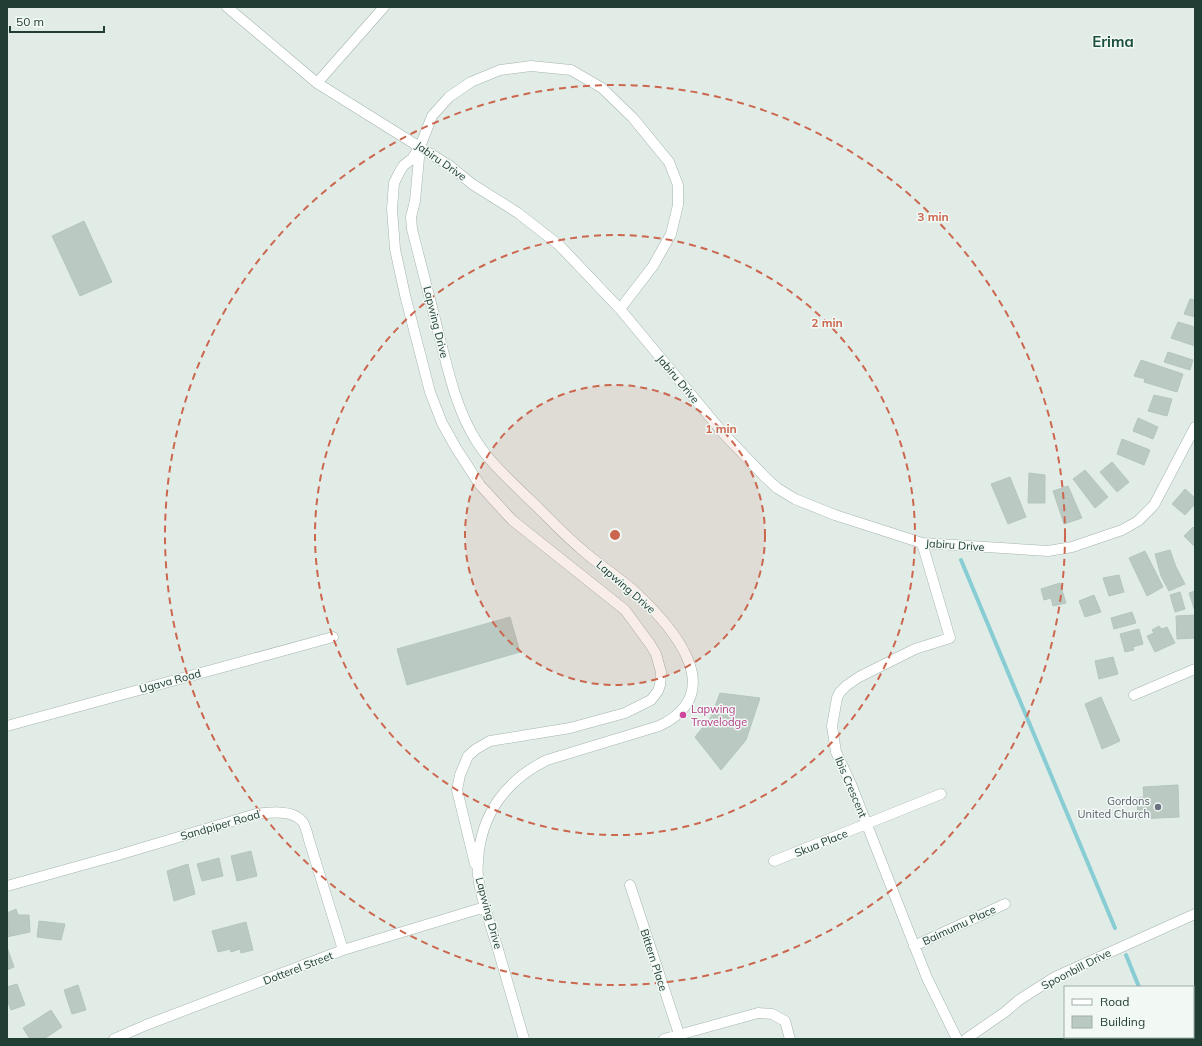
<svg xmlns="http://www.w3.org/2000/svg" width="1202" height="1046" viewBox="0 0 1202 1046" font-family="Mulish,sans-serif">
	<style>
		.lines { fill: none; stroke-linecap: round; stroke-linejoin: round }
		.stream { stroke: #88cdd3; stroke-width: 4 }
		.building { fill: #bacac2; stroke: #b4c6bd }
		.minor-casing { stroke: #a4b4ae; stroke-width: 11 }
		.secondary-casing { stroke: #9fb9ae; stroke-width: 13 }
		.minor { stroke: #fff; stroke-width: 10 }
		.secondary { stroke: #fff; stroke-width: 12 }
		.ring { fill: none; stroke: #cb674f; stroke-width: 2; stroke-dasharray: 7 5 }
		.hotel-dot { fill: #d1479c; stroke: #f2f9f5; stroke-width: 1.5 }
		.worship-dot { fill: #6b7280; stroke: #f2f9f5; stroke-width: 1.5 }
		.labels { text-anchor: middle; dominant-baseline: central; stroke-width: 3; stroke-linejoin: round; paint-order: stroke }
		.street-label { font-size: 11px; fill: #213e34; stroke: #f2f9f5 }
		.hotel-label { font-size: 11px; fill: #b23c85; stroke: #f2f9f5; text-anchor: start }
		.worship-label { font-size: 11px; fill: #5b616d; stroke: #f2f9f5; text-anchor: end }
		.district-label { font-size: 15px; font-weight: bold; fill: #1c5140; stroke: #f2f9f5 }
		.centre { fill: #cb674f; stroke: #f2f9f5; stroke-width: 2 }
		.ring-label { font-size: 12px; text-anchor: middle; font-weight: bold; fill: #cb674f; stroke: #f2f9f5; stroke-width: 3; stroke-linejoin: round; paint-order: stroke }
	</style>
	<rect width="100%" height="100%" fill="#e2ece7"/>
	<g class="lines">
		<!-- stream -->
		<path class="stream" d="M961,560L1115,928
			M1126,955L1139,987"/>
	</g>
	<!-- building -->
	<path class="building" d="M84,221L112,282L80,296L52,236Z
		M1190,299L1195,300V317L1184,314Z
		M1178,322L1195,327V346L1171,338Z
		M1168,352L1193,360L1190,370L1164,362Z
		M1141,360L1183,374L1177,392L1144,382L1145,379L1134,376Z
		M1154,395L1172,399L1167,416L1148,411Z
		M1138,418L1158,427L1153,439L1133,431Z
		M1122,439L1150,450L1144,465L1117,454Z
		M1112,462L1129,482L1117,492L1100,472Z
		M1085,470L1108,497L1095,508L1073,479Z
		M1029,473L1045,475V503H1028Z
		M1010,477L1026,517L1008,524L991,484Z
		M1068,486L1082,518L1064,524L1053,491Z
		M1185,489L1195,498V504L1185,515L1172,504Z
		M1193,527L1195,529V547L1184,536Z
		M1170,550L1176,567L1185,584L1169,591L1161,576L1155,554Z
		M1145,551L1163,587L1147,596L1129,558Z
		M1119,575L1124,592L1109,596L1103,578Z
		M1060,583L1066,603L1053,606L1051,598L1044,600L1041,589Z
		M1195,591V611L1189,593Z
		M1180,592L1185,609L1175,612L1170,595Z
		M1094,595L1101,612L1085,617L1079,601Z
		M1132,612L1136,623L1114,629L1111,618Z
		M1195,615V638L1177,639L1176,616Z
		M510,617L520,652L407,685L397,649Z
		M1159,626L1162,629L1167,627L1175,643L1155,652L1147,636L1154,633L1152,630Z
		M1139,629L1143,644L1133,647L1134,650L1125,652L1120,634Z
		M1113,657L1118,674L1099,679L1095,661Z
		M720,693L760,698L746,740L721,770L695,737L711,717Z
		M1101,697L1120,741L1102,749L1085,704Z
		M1178,785L1179,817L1138,819L1137,798L1144,797L1143,787Z
		M251,851L257,876L237,881L231,856Z
		M219,858L223,876L202,881L197,864Z
		M188,864L195,894L174,901L167,871Z
		M16,909L18,915H29L30,932L11,936L7,913Z
		M7,914L11,936L7,937Z
		M39,921L65,924L61,940L37,937Z
		M246,922L253,950L241,953L240,949L231,952L230,949L218,952L212,931Z
		M7,947L14,967L7,970Z
		M17,984L25,1005L11,1010L7,1000V987Z
		M78,985L86,1010L72,1014L64,990Z
		M51,1010L62,1027L44,1039H30L23,1028Z"/>
	<g class="lines">
		<defs>
			<path id="minor" d="M227,7L317,83L450,166L472,184L518,213L559,245L620,309L723,433L766,478L777,488L795,499L835,515L922,543L1048,551L1072,547L1122,530L1138,521L1154,505L1195,427
				M317,83L384,7
				M419,148L412,159L404,165L400,171L394,183L392,209L395,249L405,295L430,392L442,423L456,448L480,485L512,520L625,610L650,644L656,654L661,672L660,685L658,691L651,700L625,713L570,728L490,741L476,749L468,756L460,775L457,790L475,864
				M922,543L950,638L915,649L859,677L846,686L840,692L837,698L832,726L836,752L851,784L927,978L957,1039
				M1134,695L1195,669
				M7,726L333,637
				M774,861L941,794
				M630,885L679,1034
				M7,886L115,856L256,814C270,812 296,809 304,824C306,829 308,835 309,840L343,950
				M914,946L1005,904
				M114,1039L146,1025L343,950L485,907
				M524,1039C515,1008 506,977 497,946C490,924 480,896 478,875C477,870 478,865 478,860C481,814 506,780 547,760L659,726C732,692 670,624 633,590C616,575 596,563 580,548C562,533 546,515 529,499C511,481 491,464 477,442C457,411 449,374 440,339C431,302 421,265 412,229L411,217L415,201L420,147L432,116L449,97L471,82L500,70L531,66L571,70L602,88L633,118L669,162L678,185V205L671,234L653,266L620,309
				M664,1039L758,1013L772,1014L785,1021L790,1039
				M966,1039L1005,1012L1019,1000L1055,977L1195,914"/>
			<path id="secondary" d="M1193,1021L1195,1020
				M1152,1039L1157,1037"/>
		</defs>
		<!-- minor casing -->
		<use href="#minor" class="minor-casing"/>
		<!-- secondary casing -->
		<use href="#secondary" class="secondary-casing"/>
		<!-- minor -->
		<use href="#minor" class="minor"/>
		<!-- secondary -->
		<use href="#secondary" class="secondary"/>
	</g>
	<!-- distance rings -->
	<circle cx="615" cy="535" r="150" fill="#cb674f" fill-opacity=".12"/>
	<g class="ring">
		<circle cx="615" cy="535" r="150"/>
		<circle cx="615" cy="535" r="300"/>
		<circle cx="615" cy="535" r="450"/>
	</g>
	<!-- markers -->
	<circle class="hotel-dot" cx="683" cy="715" r="4"/>
	<circle class="worship-dot" cx="1158" cy="807" r="4"/>
	<g class="labels">
		<!-- street labels -->
		<g class="street-label">
			<text transform="translate(441 161) rotate(35)">Jabiru Drive</text>
			<text transform="translate(436 322) rotate(76)">Lapwing Drive</text>
			<text transform="translate(678 379) rotate(50)">Jabiru Drive</text>
			<text transform="translate(955 545) rotate(4)">Jabiru Drive</text>
			<text transform="translate(626 587) rotate(41)">Lapwing Drive</text>
			<text transform="translate(170 681) rotate(-15)">Ugava Road</text>
			<text transform="translate(851 787) rotate(67)">Ibis Crescent</text>
			<text transform="translate(220 825) rotate(-16)">Sandpiper Road</text>
			<text transform="translate(821 843) rotate(-22)">Skua Place</text>
			<text transform="translate(489 913) rotate(75)">Lapwing Drive</text>
			<text transform="translate(959 925) rotate(-25)">Baimumu Place</text>
			<text transform="translate(654 960) rotate(72)">Bittern Place</text>
			<text transform="translate(298 968) rotate(-21)">Dotterel Street</text>
			<text transform="translate(1076 969) rotate(-27)">Spoonbill Drive</text>
		</g>
		<!-- hotel labels -->
		<g class="hotel-label">
			<text x="691" y="709">Lapwing<tspan x="691" dy="13">Travelodge</tspan></text>
		</g>
		<!-- worship labels -->
		<g class="worship-label">
			<text x="1150" y="801">Gordons<tspan x="1150" dy="13">United Church</tspan></text>
		</g>
		<!-- district labels -->
		<g class="district-label">
			<text x="1113" y="41">Erima</text>
		</g>
	</g>
	<circle cx="615" cy="535" r="6" class="centre"/>
	<g class="ring-label">
		<text x="933" y="221">3 min</text>
		<text x="827" y="327">2 min</text>
		<text x="721" y="433">1 min</text>
	</g>
	<!-- border -->
	<rect width="1202" height="1046" fill="none" stroke="#213e34" stroke-width="16"/>
	<!-- legend -->
	<rect x="1064" y="986" width="130" height="52" fill="#f2f9f5" stroke="#9eaea8"/>
	<rect x="1072" y="999" width="20" height="6" fill="#ffffff" stroke="#9eaea8"/>
	<text x="1100" y="1006" font-size="12" fill="#213e34">Road</text>
	<rect x="1072" y="1016" width="20" height="12" fill="#bacac2" stroke="#9eaea8"/>
	<text x="1100" y="1026" font-size="12" fill="#213e34">Building</text>
	<!-- scale -->
	<path d="M10 26v6h94v-6" fill="none" stroke="#213e34" stroke-width="2"/>
	<text x="16" y="26" font-size="12" fill="#213e34" stroke="#f2f9f5" stroke-width="3" paint-order="stroke">50 m</text>
</svg>
